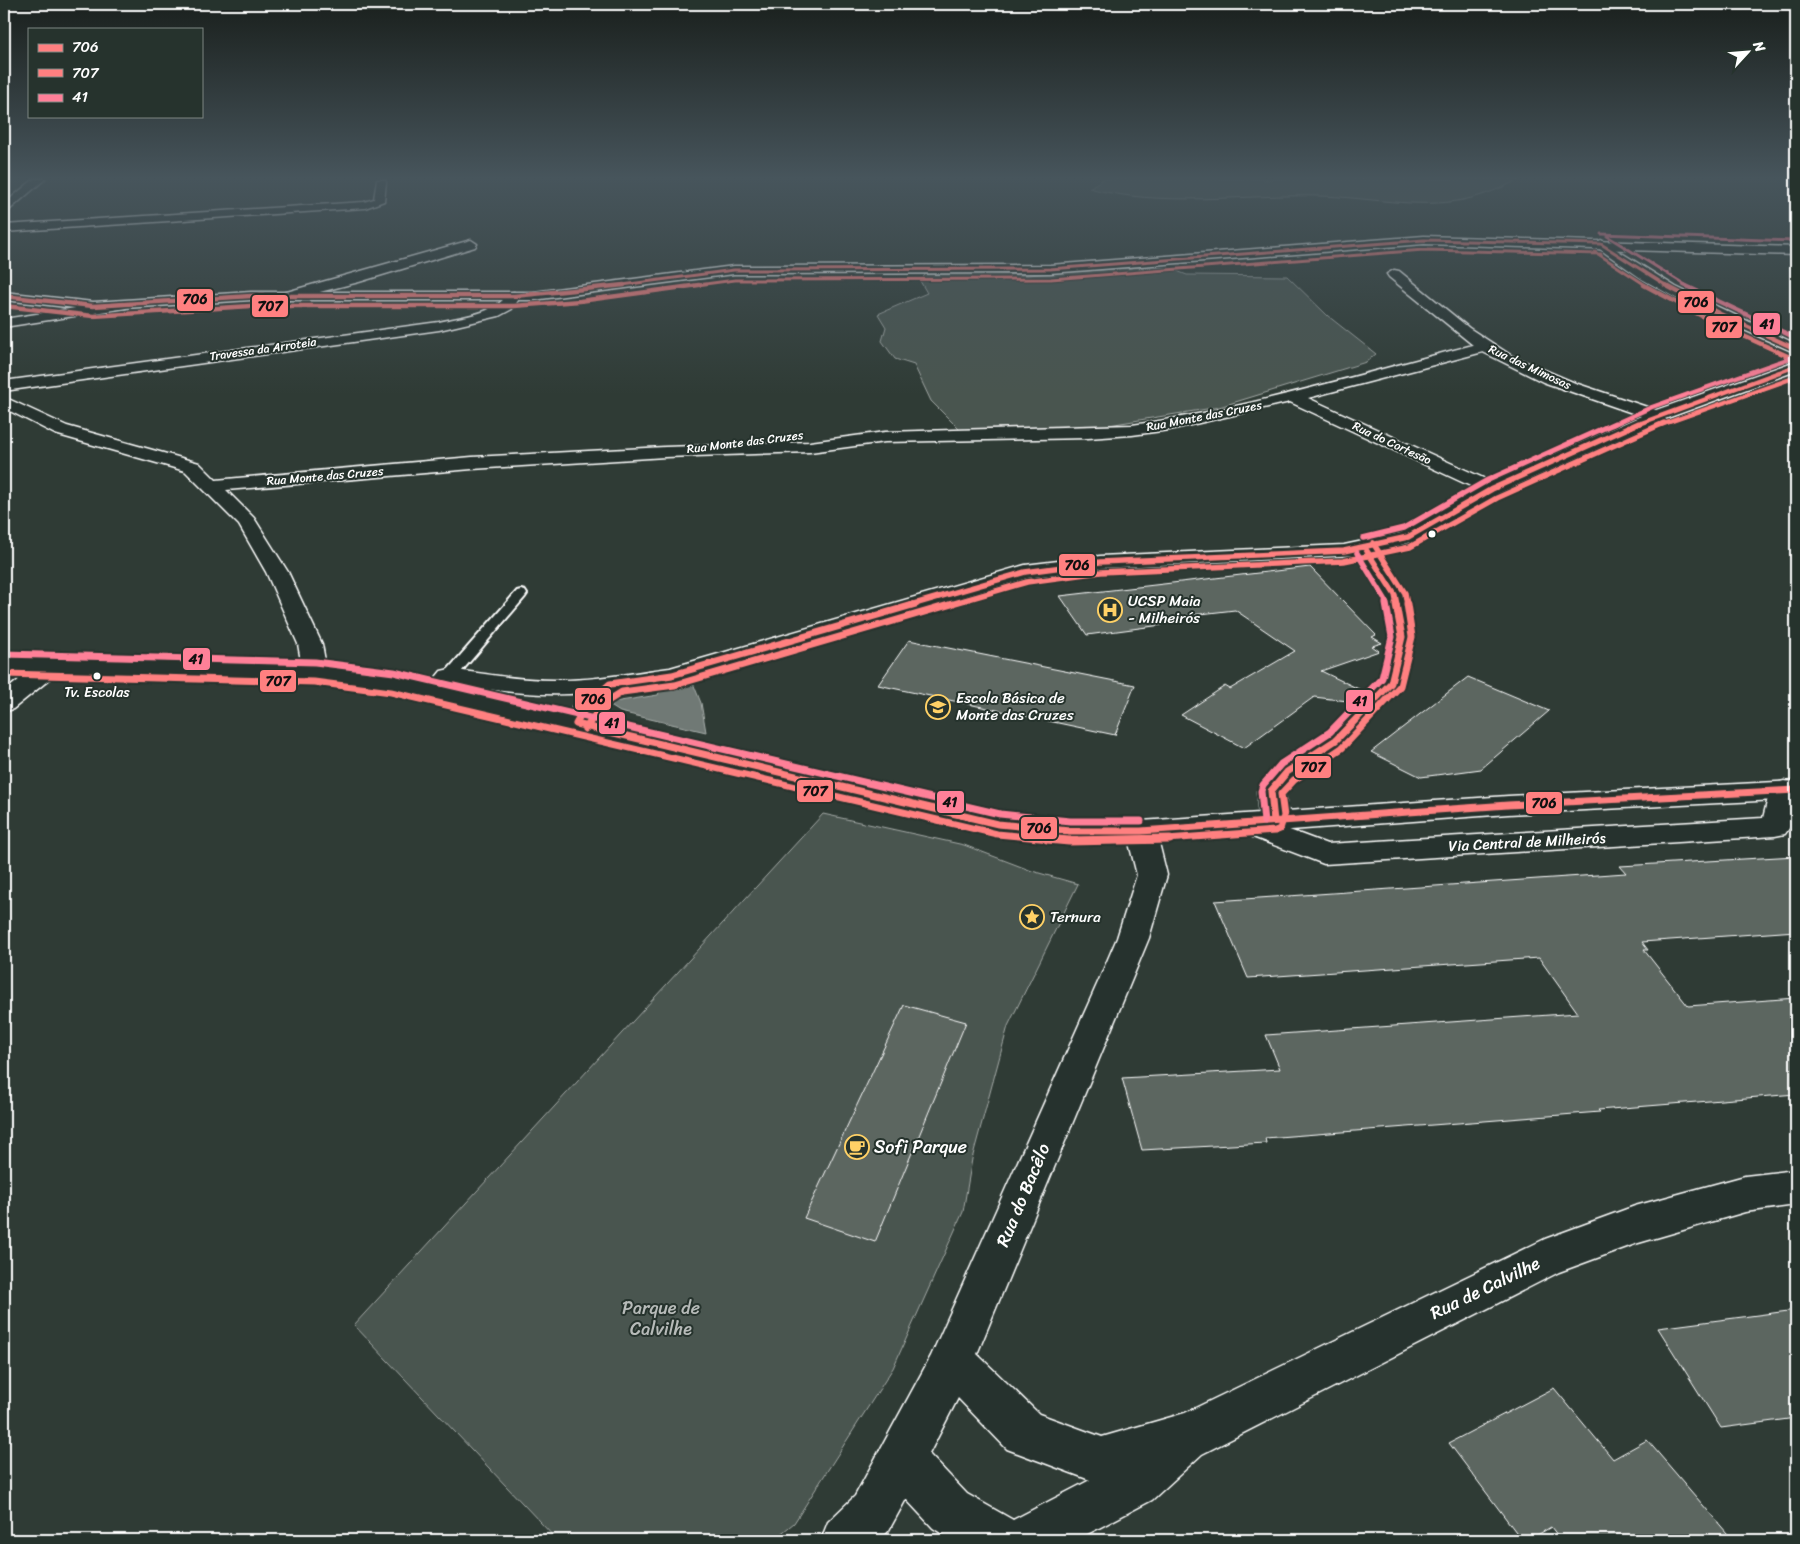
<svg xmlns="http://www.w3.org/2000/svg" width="1800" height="1544" viewBox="0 0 1800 1544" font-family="Sriracha,sans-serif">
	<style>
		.green { fill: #4a544f; stroke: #a4aaa7 }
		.water { fill: #707975; stroke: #a9afac }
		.building { fill: #5b6661; stroke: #fff }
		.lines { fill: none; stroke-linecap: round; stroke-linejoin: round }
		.lane-casing { stroke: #fff; stroke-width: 4 }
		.street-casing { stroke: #fff; stroke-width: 3 }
		.secondary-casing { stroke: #fff; stroke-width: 3 }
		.lane { fill: #26332d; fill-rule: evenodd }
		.street { fill: #26332d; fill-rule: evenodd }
		.secondary { fill: #26332d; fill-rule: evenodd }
		.bus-1-far3-casing { stroke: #26332d; stroke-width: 5 }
		.bus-1-far2-casing { stroke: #26332d; stroke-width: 6 }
		.bus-1-far1-casing { stroke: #26332d; stroke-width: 8 }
		.bus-1-casing { stroke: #26332d; stroke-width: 11 }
		.bus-2-far4-casing { stroke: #26332d; stroke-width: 5 }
		.bus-2-far3-casing { stroke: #26332d; stroke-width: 6 }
		.bus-2-far2-casing { stroke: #26332d; stroke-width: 8 }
		.bus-2-far1-casing { stroke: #26332d; stroke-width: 11 }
		.bus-2-casing { stroke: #26332d; stroke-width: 13 }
		.bus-3-far3-casing { stroke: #26332d; stroke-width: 5 }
		.bus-3-far2-casing { stroke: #26332d; stroke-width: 6 }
		.bus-3-far1-casing { stroke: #26332d; stroke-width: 8 }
		.bus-3-casing { stroke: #26332d; stroke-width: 11 }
		.bus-1-far3 { stroke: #ff8080; stroke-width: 3 }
		.bus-1-far2 { stroke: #ff8080; stroke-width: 4.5 }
		.bus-1-far1 { stroke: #ff8080; stroke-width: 5.5 }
		.bus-1 { stroke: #ff8080; stroke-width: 7 }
		.bus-2-far4 { stroke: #ff8080; stroke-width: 3 }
		.bus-2-far3 { stroke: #ff8080; stroke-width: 4.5 }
		.bus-2-far2 { stroke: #ff8080; stroke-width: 5.5 }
		.bus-2-far1 { stroke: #ff8080; stroke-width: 7 }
		.bus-2 { stroke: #ff8080; stroke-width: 9 }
		.bus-3-far3 { stroke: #ff8098; stroke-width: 3 }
		.bus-3-far2 { stroke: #ff8098; stroke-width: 4.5 }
		.bus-3-far1 { stroke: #ff8098; stroke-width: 5.5 }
		.bus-3 { stroke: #ff8098; stroke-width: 7 }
		.bus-dot { fill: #fff; stroke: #26332d; stroke-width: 2 }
		.labels { text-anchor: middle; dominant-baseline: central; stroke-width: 4; stroke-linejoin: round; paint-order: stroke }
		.far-street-label { font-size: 12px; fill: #fff; stroke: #26332d }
		.bus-label { font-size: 14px; fill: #fff; stroke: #26332d }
		.poi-label { font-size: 15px; fill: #fff; stroke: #26332d; text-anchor: start }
		.street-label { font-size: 15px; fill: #fff; stroke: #26332d }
		.near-poi-label { font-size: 18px; fill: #fff; stroke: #26332d; text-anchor: start }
		.near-street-label { font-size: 18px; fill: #fff; stroke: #26332d }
		.near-park-label { font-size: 18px; fill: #b7bbb9; stroke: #26332d }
		.line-badge { stroke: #26332d; stroke-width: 2 }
		.pale-badge-label { font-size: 14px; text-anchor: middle; font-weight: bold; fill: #111 }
	</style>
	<rect width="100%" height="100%" fill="#2f3b35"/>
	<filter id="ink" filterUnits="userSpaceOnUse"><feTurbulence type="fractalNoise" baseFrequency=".02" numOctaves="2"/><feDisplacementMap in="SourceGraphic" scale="10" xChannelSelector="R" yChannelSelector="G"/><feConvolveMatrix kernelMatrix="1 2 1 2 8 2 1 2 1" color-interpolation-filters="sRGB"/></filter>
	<g filter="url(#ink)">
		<!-- green -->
		<path class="green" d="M1103,179H1520C1502,188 1483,196 1463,200C1417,209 1366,197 1319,196C1246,194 1160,208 1089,188Z
			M1143,267L1169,268L1187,275L1287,276L1328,316L1376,354L1366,362L1219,407L1072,431H961L931,401L914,365L895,359L882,341L886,327L878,314L927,293L920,281L928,271L1027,275Z
			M823,814L964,845L1032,871L1078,884L1008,1026L972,1159L963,1212L893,1368L794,1523L773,1540H557L354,1325Z"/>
		<!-- water -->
		<path class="water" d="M693,683L701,703L706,732L620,712L612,707L614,702L658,695L661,688Z"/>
		<!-- building -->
		<path class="building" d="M1310,567L1376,635L1372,637L1382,643L1372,646L1379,651L1321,671L1365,692L1356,702L1314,697L1244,748L1181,715L1225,686L1230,689L1295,651L1235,610L1157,619L1162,625L1087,635L1060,596Z
			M909,640L928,644L1135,685L1115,735L878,685Z
			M1468,677L1549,711L1481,769L1421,777L1371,752Z
			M1796,856V931L1642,942L1648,950H1644L1688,1006L1796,998V1094L1598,1110L1600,1112L1265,1138L1266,1143L1142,1150L1122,1078L1280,1069L1266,1035L1578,1013L1539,958L1248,978L1215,901L1626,873L1620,866Z
			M904,1005L966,1022L875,1242L804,1218Z
			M1796,1310V1418L1721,1428L1658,1328Z
			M1554,1388L1613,1459L1647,1440L1733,1540H1561L1551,1527L1529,1540H1522L1449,1443Z"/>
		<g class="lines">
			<defs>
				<path id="lane" d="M521,590L525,591L527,594L525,597L455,679H445L443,676L445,673L517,591Z"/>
				<path id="street" d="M34,179H45L8,211L4,212V204Z
					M377,180H385L386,182L384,201L365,208L4,232V225L364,202L374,199Z
					M471,240L477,244L475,247L359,282L288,300L281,296L283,293Z
					M1601,240L1676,287L1796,344V353L1690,306L1642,279L1597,247L1595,244Z
					M1394,270L1399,271L1469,328L1512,356L1575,383L1656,410L1796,361V371L1662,420L1499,493L1415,541L1378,551L1406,595L1414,637L1403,683L1345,746L1297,778L1285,792L1288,821L1284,828L1327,844L1763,818L1770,790L1774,784L1784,781L1794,784L1796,787L1790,827L1785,834L1775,836L1324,864L1237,831L1232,824L1237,817L1247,815L1259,818L1257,791L1277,766L1327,734L1379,681L1390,637L1384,595L1359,555L1100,568L1027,578L681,680L618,690L598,708L585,730L576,732L567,730L563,724L574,704L584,693C540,697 499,691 456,684C447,696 443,701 428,697L424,692L441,671L450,669C485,674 519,680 554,680C593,681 631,673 670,668L1025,565L1100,556L1344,545L1401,533L1477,489L1290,402L1169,430L1132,435L1088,438L885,442L810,452L665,457L472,469L226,490L254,518L288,572L322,644L327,672L324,677L315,679L306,677L303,672L298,644L266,572L239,525L185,471L55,434L4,408V397L67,426L199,463L216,480L472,457L665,447L810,442L885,432L1132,425C1247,409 1361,374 1473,345L1389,277L1387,274ZM1483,352L1543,382L1641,416L1492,482L1308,398Z
					M514,292L521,296L512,309L499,316L439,330L4,391V381L439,322C464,316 494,315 509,293Z
					M121,301L128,305L126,308L4,327V319Z
					M52,658L61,660L64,665L61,670L13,709L4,712V692L43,660Z
					M1141,821L1151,824L1156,831L1167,875L1149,938L977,1354L1039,1414L1102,1437L1185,1413L1545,1239L1635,1206L1745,1176L1796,1170V1205L1745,1212L1635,1244L1559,1272L1202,1454L1152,1500L1076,1540H952L933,1528L906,1499L889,1530L880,1540H821L828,1522L855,1496L931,1356L1099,980L1117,938L1137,875L1126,831L1131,824ZM958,1398L1007,1449L1090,1480L1013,1520L967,1494L929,1454Z"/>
				<path id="secondary" d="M1424,236L1796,247V255L1424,244L1050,273L734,274L533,300H251L93,310L4,300V292L93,302L251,292H533L734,266L1050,265Z
					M4,657L315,665L393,675L903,794L998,815L1070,821H1141L1508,796L1796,781V799L1508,814L1141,841H1070L998,833L393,689L315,679L4,671Z"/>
			</defs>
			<!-- lane casing -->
			<use href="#lane" class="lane-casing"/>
			<!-- street casing -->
			<use href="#street" class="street-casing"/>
			<!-- secondary casing -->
			<use href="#secondary" class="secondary-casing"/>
			<!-- lane -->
			<use href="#lane" class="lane"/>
			<!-- street -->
			<use href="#street" class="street"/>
			<!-- secondary -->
			<use href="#secondary" class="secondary"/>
			<defs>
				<path id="bus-1-far3" d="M1601,244L1667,286
					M615,286L734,270L1050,269L1424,240L1601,244"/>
				<path id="bus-1-far2" d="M1665,285L1720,314L1796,349
					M4,296L93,306L251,296H514L624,285
					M1636,425L1796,366"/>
				<path id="bus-1-far1" d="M1365,548L1395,595L1397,605
					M911,605L1025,572L1100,562L1344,551L1408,537L1492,489L1639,423"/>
				<path id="bus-1" d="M916,604L672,675L610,684L587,704L576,724L998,824L1070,831H1141L1508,805L1796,790
					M1274,821L1271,791L1287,772L1336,740L1391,683L1402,637L1396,604"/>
				<path id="bus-2-far4" d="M1595,252L1647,286
					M690,286L735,280L1051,279L1424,250L1601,254"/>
				<path id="bus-2-far3" d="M1644,285L1715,323L1792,358
					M4,306L93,316L251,306H514L580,301L699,285
					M1661,425L1796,377"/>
				<path id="bus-2-far2" d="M1373,543L1405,593L1407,605
					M948,605L1027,582L1101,572L1344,561L1410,547L1497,498L1664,423"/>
				<path id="bus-2-far1" d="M4,674L314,682L391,692L997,834L1060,840
					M585,729L603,704L622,692L675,685L952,604
					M1153,840L1275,831L1280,829L1284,816L1281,794L1294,780L1342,748L1400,686L1412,637L1407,604"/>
				<path id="bus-2" d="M1047,839L1069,841L1170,839"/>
				<path id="bus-3-far3" d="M1601,234L1796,241
					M1607,236L1687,286"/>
				<path id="bus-3-far2" d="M1684,285L1796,338
					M1612,425L1652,407L1793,357"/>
				<path id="bus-3-far1" d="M1363,538L1404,528L1488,480L1615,423
					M1357,553L1385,599L1386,605"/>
				<path id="bus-3" d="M4,654L315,662L394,672L1000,814L1070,821H1141
					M1264,822L1261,791L1263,785L1281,764L1330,732L1382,678L1392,637L1386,604"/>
			</defs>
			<!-- bus-1-far3 casing -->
			<use href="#bus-1-far3" class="bus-1-far3-casing"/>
			<!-- bus-1-far2 casing -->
			<use href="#bus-1-far2" class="bus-1-far2-casing"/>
			<!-- bus-1-far1 casing -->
			<use href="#bus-1-far1" class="bus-1-far1-casing"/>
			<!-- bus-1 casing -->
			<use href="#bus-1" class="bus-1-casing"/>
			<!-- bus-2-far4 casing -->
			<use href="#bus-2-far4" class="bus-2-far4-casing"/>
			<!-- bus-2-far3 casing -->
			<use href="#bus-2-far3" class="bus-2-far3-casing"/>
			<!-- bus-2-far2 casing -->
			<use href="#bus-2-far2" class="bus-2-far2-casing"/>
			<!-- bus-2-far1 casing -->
			<use href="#bus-2-far1" class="bus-2-far1-casing"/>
			<!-- bus-2 casing -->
			<use href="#bus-2" class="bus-2-casing"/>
			<!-- bus-3-far3 casing -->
			<use href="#bus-3-far3" class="bus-3-far3-casing"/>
			<!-- bus-3-far2 casing -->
			<use href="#bus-3-far2" class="bus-3-far2-casing"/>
			<!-- bus-3-far1 casing -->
			<use href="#bus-3-far1" class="bus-3-far1-casing"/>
			<!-- bus-3 casing -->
			<use href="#bus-3" class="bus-3-casing"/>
			<!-- bus-1-far3 -->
			<use href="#bus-1-far3" class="bus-1-far3"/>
			<!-- bus-1-far2 -->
			<use href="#bus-1-far2" class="bus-1-far2"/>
			<!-- bus-1-far1 -->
			<use href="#bus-1-far1" class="bus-1-far1"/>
			<!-- bus-1 -->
			<use href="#bus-1" class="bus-1"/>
			<!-- bus-2-far4 -->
			<use href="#bus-2-far4" class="bus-2-far4"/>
			<!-- bus-2-far3 -->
			<use href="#bus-2-far3" class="bus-2-far3"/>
			<!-- bus-2-far2 -->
			<use href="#bus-2-far2" class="bus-2-far2"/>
			<!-- bus-2-far1 -->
			<use href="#bus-2-far1" class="bus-2-far1"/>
			<!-- bus-2 -->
			<use href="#bus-2" class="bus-2"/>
			<!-- bus-3-far3 -->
			<use href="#bus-3-far3" class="bus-3-far3"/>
			<!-- bus-3-far2 -->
			<use href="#bus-3-far2" class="bus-3-far2"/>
			<!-- bus-3-far1 -->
			<use href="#bus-3-far1" class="bus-3-far1"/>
			<!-- bus-3 -->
			<use href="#bus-3" class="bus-3"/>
		</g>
	</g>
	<!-- sky -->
	<linearGradient id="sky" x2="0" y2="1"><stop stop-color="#1a201d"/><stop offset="0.45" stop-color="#47555c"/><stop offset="1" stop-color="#47555c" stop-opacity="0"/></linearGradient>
	<rect width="1800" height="395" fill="url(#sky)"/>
	<!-- icons -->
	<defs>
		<symbol id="hospital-ring" viewBox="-11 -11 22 22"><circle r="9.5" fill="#26332d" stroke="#ffd166" stroke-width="1.5"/><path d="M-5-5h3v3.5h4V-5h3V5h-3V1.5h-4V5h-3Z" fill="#ffd166"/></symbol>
		<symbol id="school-ring" viewBox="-11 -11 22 22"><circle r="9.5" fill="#26332d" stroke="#ffd166" stroke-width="1.5"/><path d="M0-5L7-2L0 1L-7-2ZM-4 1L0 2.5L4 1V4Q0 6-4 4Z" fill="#ffd166"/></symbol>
		<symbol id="sight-ring" viewBox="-11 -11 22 22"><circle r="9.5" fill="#26332d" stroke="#ffd166" stroke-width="1.5"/><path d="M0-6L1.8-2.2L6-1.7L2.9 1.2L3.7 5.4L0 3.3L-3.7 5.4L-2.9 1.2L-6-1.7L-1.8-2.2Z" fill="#ffd166"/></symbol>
		<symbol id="cafe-ring" viewBox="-11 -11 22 22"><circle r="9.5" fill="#26332d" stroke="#ffd166" stroke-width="1.5"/><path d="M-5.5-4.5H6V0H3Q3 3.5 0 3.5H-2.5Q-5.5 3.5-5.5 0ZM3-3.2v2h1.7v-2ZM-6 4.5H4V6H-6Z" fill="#ffd166"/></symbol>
	</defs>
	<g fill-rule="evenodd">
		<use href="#hospital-ring" x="1096" y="596" width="28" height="28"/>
		<use href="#school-ring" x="924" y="693" width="28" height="28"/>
		<use href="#sight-ring" x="1018" y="903" width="28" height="28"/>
		<use href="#cafe-ring" x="843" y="1133" width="28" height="28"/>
	</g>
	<!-- markers -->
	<g class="bus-dot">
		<circle cx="1432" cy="534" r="4.5"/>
		<circle cx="97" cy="676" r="4.5"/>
	</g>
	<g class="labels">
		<!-- far-street labels -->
		<g class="far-street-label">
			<text transform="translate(263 349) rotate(-8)">Travessa da Arroteia</text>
			<text transform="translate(1530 367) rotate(25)">Rua das Mimosas</text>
			<text transform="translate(1204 416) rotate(-11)">Rua Monte das Cruzes</text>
			<text transform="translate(745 442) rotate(-7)">Rua Monte das Cruzes</text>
			<text transform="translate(1392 443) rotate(25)">Rua do Cortesão</text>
			<text transform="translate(325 476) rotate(-5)">Rua Monte das Cruzes</text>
		</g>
		<!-- bus labels -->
		<g class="bus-label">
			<text x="97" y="692">Tv. Escolas</text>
		</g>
		<!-- poi labels -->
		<g class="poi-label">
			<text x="1128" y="601">UCSP Maia<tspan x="1128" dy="17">- Milheirós</tspan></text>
			<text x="956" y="698">Escola Básica de<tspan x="956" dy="17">Monte das Cruzes</tspan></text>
			<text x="1050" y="917">Ternura</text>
		</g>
		<!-- street labels -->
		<g class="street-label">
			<text transform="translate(1527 842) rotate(-3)">Via Central de Milheirós</text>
		</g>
		<!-- near-poi labels -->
		<g class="near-poi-label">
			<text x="874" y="1147">Sofi Parque</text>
		</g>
		<!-- near-street labels -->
		<g class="near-street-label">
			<text transform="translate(1023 1195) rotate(-67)">Rua do Bacêlo</text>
			<text transform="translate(1485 1288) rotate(-26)">Rua de Calvilhe</text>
		</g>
		<!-- near-park labels -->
		<g class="near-park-label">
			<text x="661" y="1308">Parque de<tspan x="661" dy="21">Calvilhe</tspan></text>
		</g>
	</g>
	<g class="line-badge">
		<rect x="176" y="288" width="38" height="24" rx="5" fill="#ff8080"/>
		<rect x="1677" y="290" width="38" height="24" rx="5" fill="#ff8080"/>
		<rect x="251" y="294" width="38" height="24" rx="5" fill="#ff8080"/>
		<rect x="1752" y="312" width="29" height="24" rx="5" fill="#ff8098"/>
		<rect x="1705" y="315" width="38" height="24" rx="5" fill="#ff8080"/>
		<rect x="1058" y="553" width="38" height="24" rx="5" fill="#ff8080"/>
		<rect x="182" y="647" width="29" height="24" rx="5" fill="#ff8098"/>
		<rect x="259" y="669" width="38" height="24" rx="5" fill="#ff8080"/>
		<rect x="574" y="687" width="38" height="24" rx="5" fill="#ff8080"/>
		<rect x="1345" y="689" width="29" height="24" rx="5" fill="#ff8098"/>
		<rect x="598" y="711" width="28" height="24" rx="5" fill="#ff8098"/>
		<rect x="1294" y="755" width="38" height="24" rx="5" fill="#ff8080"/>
		<rect x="796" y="779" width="38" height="24" rx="5" fill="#ff8080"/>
		<rect x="936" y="790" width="29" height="24" rx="5" fill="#ff8098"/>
		<rect x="1525" y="791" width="38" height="24" rx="5" fill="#ff8080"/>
		<rect x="1020" y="816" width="38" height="24" rx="5" fill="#ff8080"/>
	</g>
	<g class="pale-badge-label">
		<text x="195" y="304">706</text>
		<text x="1696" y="307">706</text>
		<text x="270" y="311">707</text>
		<text x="1767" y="329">41</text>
		<text x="1724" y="332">707</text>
		<text x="1077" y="570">706</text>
		<text x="196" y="664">41</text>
		<text x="278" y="686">707</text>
		<text x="593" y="704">706</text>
		<text x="1360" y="706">41</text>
		<text x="612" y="728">41</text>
		<text x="1313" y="772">707</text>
		<text x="815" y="796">707</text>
		<text x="950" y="807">41</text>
		<text x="1544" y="808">706</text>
		<text x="1039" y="833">706</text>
	</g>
	<!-- margin -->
	<rect width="1800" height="1544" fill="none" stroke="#26332d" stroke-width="20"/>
	<rect x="10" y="10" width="1780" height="1524" fill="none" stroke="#fff" stroke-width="2" filter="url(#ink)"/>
	<!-- legend -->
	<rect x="28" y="28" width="175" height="90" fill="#26332d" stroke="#7d8581"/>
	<rect x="38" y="44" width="25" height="8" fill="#ff8080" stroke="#7d8581"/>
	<text x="72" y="52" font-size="15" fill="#ffffff">706</text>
	<rect x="38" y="69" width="25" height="8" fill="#ff8080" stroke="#7d8581"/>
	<text x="72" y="78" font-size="15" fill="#ffffff">707</text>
	<rect x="38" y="94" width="25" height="8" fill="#ff8098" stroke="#7d8581"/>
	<text x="72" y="102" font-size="15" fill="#ffffff">41</text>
	<!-- north arrow -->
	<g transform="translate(1748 52) rotate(64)" stroke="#26332d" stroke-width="4" paint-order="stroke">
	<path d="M0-4L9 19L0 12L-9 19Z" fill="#ffffff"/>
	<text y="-8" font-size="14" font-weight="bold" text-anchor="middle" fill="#ffffff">N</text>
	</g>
</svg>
